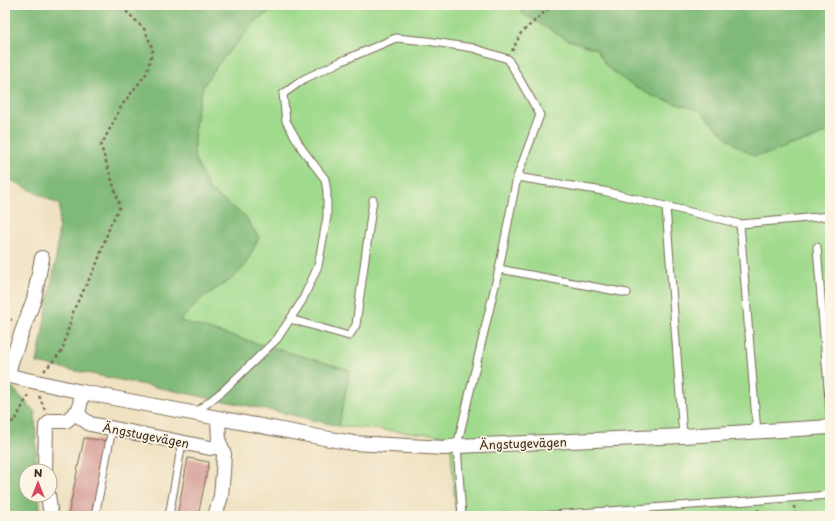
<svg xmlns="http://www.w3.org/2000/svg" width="835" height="521" viewBox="0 0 835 521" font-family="'Playpen Sans',sans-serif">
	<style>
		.green { fill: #a0da8d; stroke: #6e8256 }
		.forest { fill: #80ba78; stroke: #5e724b }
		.building { fill: #d69f98 }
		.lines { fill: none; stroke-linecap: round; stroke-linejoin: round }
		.lane-casing { stroke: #7a6a57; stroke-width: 9 }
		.street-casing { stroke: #7a6a57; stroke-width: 16 }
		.path { stroke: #7a6a57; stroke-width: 2.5; stroke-dasharray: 3 3; stroke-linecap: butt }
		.lane { stroke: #fff; stroke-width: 7 }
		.street { stroke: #fff; stroke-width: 14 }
		.labels { text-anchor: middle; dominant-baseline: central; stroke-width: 3.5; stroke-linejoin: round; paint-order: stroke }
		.street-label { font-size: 12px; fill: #3b2a1e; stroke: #fcf5e5 }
	</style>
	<rect width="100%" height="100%" fill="#fcf5e5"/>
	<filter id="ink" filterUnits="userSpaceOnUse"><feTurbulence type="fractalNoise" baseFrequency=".025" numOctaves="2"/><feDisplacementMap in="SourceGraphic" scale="8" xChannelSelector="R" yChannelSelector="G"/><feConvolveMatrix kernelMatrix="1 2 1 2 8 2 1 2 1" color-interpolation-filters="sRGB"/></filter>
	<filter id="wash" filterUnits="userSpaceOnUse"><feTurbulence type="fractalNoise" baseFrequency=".012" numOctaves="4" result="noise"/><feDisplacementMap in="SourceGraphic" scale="16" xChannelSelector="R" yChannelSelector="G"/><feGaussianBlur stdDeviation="0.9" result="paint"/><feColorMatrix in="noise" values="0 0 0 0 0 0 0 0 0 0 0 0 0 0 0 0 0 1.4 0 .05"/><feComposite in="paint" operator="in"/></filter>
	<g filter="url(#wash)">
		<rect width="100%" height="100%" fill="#efe1c1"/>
		<!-- green -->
		<path class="green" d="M283,5H521V13L583,45L596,49L607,67L652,96L700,111L734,144L771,153L788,145L810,140L830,130V516H456L450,436L339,426L350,370L179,321L203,297L233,278L244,267L259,238L245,216L209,190L194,156V134L197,111L203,86L219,63L259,18Z"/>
		<!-- forest -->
		<path class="forest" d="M5,5H283L259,18L219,63L203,86L197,111L194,134V156L209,190L245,216L259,238L244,267L233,278L203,297L180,321L350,370L339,426L288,414L37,363L57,253L60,205L5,177Z
			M521,5H830V130L810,140L788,145L771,153L754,156L734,144L700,111L652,96L627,82L607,67L596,49L568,40L521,13Z
			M5,385L12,387L35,412L37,471H26V495H39L41,516H5Z"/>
		<g id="blocks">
			<!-- building -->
			<path class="building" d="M84,438L106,441L91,516H68Z
				M188,458L209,462L198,516H177Z"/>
		</g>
	</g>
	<g filter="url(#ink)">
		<use href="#blocks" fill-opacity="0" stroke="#7a6a57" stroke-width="1"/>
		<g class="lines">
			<defs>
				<path id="lane" d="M517,177L603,191L740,224L757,432
					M666,207L683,436
					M740,224L830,216
					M817,247L830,413
					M499,269L627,293
					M290,319L349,336L356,325L373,200
					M195,413L224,390L277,339L302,301L318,266L327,217V192L325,179L302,149L286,121L283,94L304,79L342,61L396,38L427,41L473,48L508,59L540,115L517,177L499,269L457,446L462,516
					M95,516L112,429
					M169,516L182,443
					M538,516L830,495"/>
				<path id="street" d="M5,375L82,392L324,438L353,443L445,448L457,446L683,436L830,427
					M8,376L11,362L34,299L42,258
					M75,413L90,424L210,448L220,446
					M45,471L46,426L51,421H66L79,410L82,392
					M48,495L51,516
					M215,516L221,496L223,473L224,454L219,442L218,418"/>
			</defs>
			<!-- lane casing -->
			<use href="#lane" class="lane-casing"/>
			<!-- street casing -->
			<use href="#street" class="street-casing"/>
			<!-- path -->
			<path class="path" d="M512,51L521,33L549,8L555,5
				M5,318L12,320
				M44,371L62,351L74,309L96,266L110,226L120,206L101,146L122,105L146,74L153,50L145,30L128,13L118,5
				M39,396L45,410
				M5,423L15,421L29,393
				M794,506L795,516
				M758,509V516"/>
			<!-- lane -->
			<use href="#lane" class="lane"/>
			<!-- street -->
			<use href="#street" class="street"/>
		</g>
	</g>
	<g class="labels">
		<!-- street labels -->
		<g class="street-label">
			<text transform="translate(146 435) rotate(11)">Ängstugevägen</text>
			<text transform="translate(523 443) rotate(-2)">Ängstugevägen</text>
		</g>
	</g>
	<!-- margin -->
	<rect width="835" height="521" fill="none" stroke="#fcf5e5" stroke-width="20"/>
	<!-- north arrow -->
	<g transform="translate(38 483)"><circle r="19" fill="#fcf5e5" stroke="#afa495"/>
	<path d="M0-3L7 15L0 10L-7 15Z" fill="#d1495b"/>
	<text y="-6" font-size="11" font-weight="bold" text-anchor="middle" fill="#3b2a1e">N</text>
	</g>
</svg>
